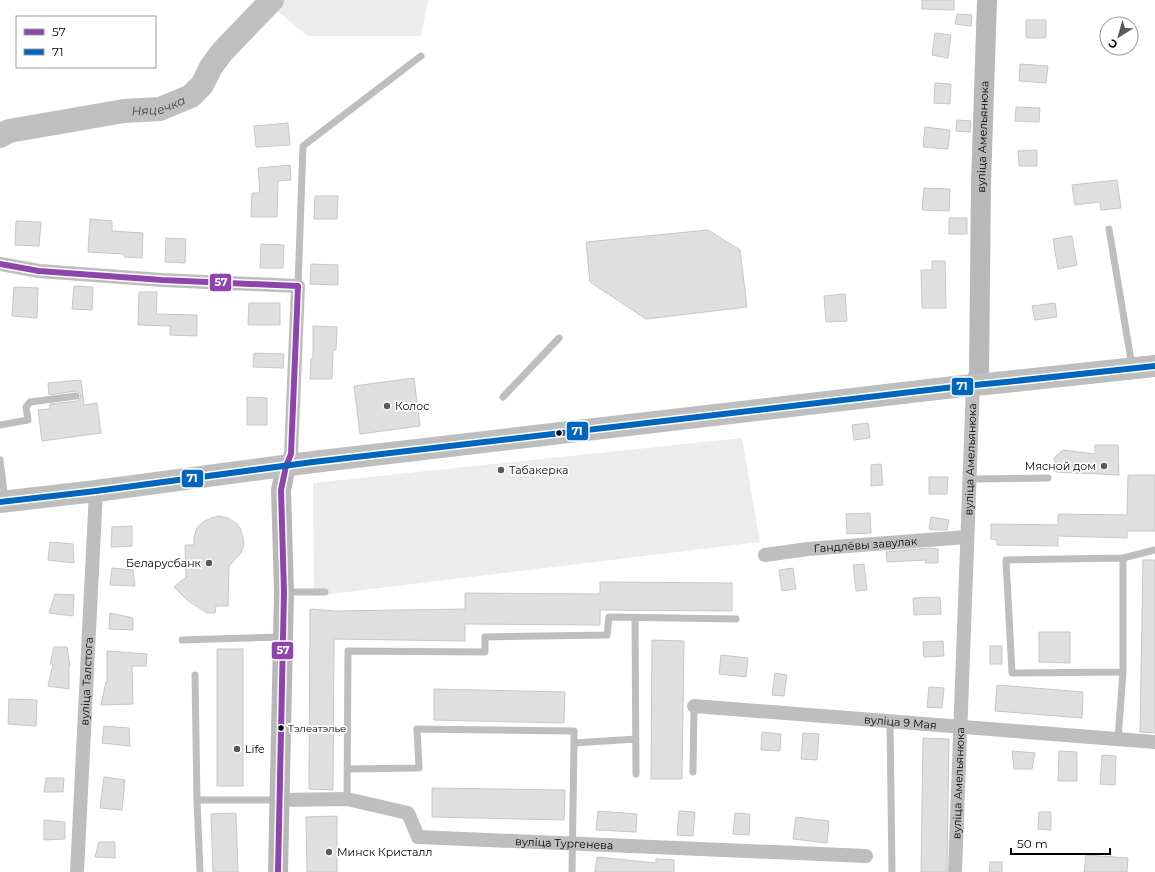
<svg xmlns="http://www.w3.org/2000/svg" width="1155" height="872" viewBox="0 0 1155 872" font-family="Montserrat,sans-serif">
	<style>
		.green { fill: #ececec }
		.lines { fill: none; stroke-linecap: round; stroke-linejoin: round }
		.river { stroke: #bfbfbf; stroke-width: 24 }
		.building { fill: #dfdfdf; stroke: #c7c7c7 }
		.lane { stroke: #bebebe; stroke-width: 7 }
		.street { stroke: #bebebe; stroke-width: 14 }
		.secondary { stroke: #b8b8b8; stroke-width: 20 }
		.primary { stroke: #bebebe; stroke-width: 22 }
		.bus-1-casing { stroke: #fff; stroke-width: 9 }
		.bus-2-casing { stroke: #fff; stroke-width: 9 }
		.bus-1 { stroke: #8e44ad; stroke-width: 6 }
		.bus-2 { stroke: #0065bd; stroke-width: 6 }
		.poi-dot { fill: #595959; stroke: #fff; stroke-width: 1.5 }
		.bus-dot { fill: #000; stroke: #fff; stroke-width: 1.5 }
		.labels { text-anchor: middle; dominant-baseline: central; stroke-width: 3.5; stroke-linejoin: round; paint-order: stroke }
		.bus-label { font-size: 10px; fill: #000; stroke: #fff; text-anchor: start }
		.street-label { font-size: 11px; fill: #000; stroke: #fff }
		.poi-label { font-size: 11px; fill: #000; stroke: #fff; text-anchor: start }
		.water-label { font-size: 12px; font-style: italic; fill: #444; stroke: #fff }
		.line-badge { stroke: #fff; stroke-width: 1.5 }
		.badge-label { font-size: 11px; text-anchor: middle; font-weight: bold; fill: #fff }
	</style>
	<rect width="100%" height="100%" fill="#fff"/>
	<!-- green -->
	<path class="green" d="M265,0H428L421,36H307Z
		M742,438L760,542L314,596L313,483Z"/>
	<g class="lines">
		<!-- river -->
		<path class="river" id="s1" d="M0,136L9,131L124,111L160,109L191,96L202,85L211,67L222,52L272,0"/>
	</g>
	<!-- building -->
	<path class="building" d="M922,0H954V10L922,9Z
		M957,14L972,15L971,26L955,24Z
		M1026,20H1046V38H1026Z
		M935,33L951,35L948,58L932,55Z
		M1020,64L1048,66L1046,83L1019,81Z
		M935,83L951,84L950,104L934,103Z
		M1016,107L1040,108L1039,122L1015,121Z
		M957,120L971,121L970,132L956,131Z
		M288,123L290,145L256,147L254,126Z
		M925,127L950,130L948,149L923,147Z
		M1037,150V166H1019L1018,151Z
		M290,165L291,180L278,181L277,217H251L252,193H260L258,168Z
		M1117,180L1121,208L1101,210L1100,202L1075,205L1072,185Z
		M924,188L950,189L949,211L922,210Z
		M315,196H338L337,219H314Z
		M949,218H967V234H949Z
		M90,219L112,221V231L143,233L142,258L124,257V254L88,252Z
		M16,221L41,222L39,246L15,245Z
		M708,230L740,250L747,307L646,319L590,282L586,242Z
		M1072,236L1077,265L1058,269L1053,239Z
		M166,238L186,239L185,263L165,262Z
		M261,244L284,245L283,268H260Z
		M932,261H945L946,308H922L921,270H932Z
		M311,264L338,265V285L310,284Z
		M74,286L93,287L92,310L72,309Z
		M14,287L38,288L37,318L12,316Z
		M139,292H157L156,314L197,315V336L170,335V326L138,325Z
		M845,294L847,321L826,322L824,296Z
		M249,303H280V325H248Z
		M1055,303L1057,317L1035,320L1032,306Z
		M313,326L337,327L336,350H333L332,379H310L311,359H313Z
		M254,353L284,354L283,368L253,367Z
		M414,378L420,426L360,434L354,386Z
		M81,380L84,405L97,403L101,433L42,441L38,410L50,409V404L77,401L80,398L81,396L80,393L76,391L49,395L48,383Z
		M247,397L267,398V425H247Z
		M868,423L870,438L854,440L852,425Z
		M1095,445H1118L1119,475L1056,472L1054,458L1063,450L1095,454Z
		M881,464L883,485L871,486V465Z
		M1128,475H1155V531H1127V538L1058,536V546L997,545V540L991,539V524L1058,525V514L1127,515Z
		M929,477H948L947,494H929Z
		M870,513L871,533L847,534L846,514Z
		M219,516L228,518L237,524L240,528L243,537L244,545L241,553L229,566L228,606H216L215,613H207L187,600L174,587L186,577L185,545H194V537L197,528L203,522L211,518Z
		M931,517L949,520L947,530H940L929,529Z
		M132,526V546L111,547L112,527Z
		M50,542L73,544L74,563L48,560Z
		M929,548L938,549V563H925L926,560L887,562L886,552Z
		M1143,560H1155V733L1140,732Z
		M864,564L867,590L856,591L853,565Z
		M112,568L133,570L135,586L110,585Z
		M793,568L796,589L782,591L779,570Z
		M600,582L732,583V611L600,610V625L465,624V641L334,639L333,790L309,789L310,609L335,611L465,609V593L600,594Z
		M55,594L74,595L73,616L49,613Z
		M940,597L941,614L914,615L913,598Z
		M110,613L133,618V630L109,629Z
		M1039,632H1070V663L1039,662Z
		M652,640L684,641L682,779H651Z
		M943,641L944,656L924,657L923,642Z
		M990,646H1002V664H990Z
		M54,647H67L70,666L69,665V689L48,686L53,664H50Z
		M217,649H243V786H217Z
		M107,651L147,654L146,666H132L133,704L101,705L106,682H107Z
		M721,655L748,658L746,677L719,674Z
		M775,673L787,675L784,696L772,695Z
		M997,685L1083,692L1082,718L995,711Z
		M929,687L944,688L942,708L927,707Z
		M434,689L565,692L564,723L434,720Z
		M9,699L37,700L36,726L8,724Z
		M104,726L129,728L130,746L102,743Z
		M762,732L781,734L780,751L761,750Z
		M803,733L819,734L817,760L801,759Z
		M923,738L949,739L947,872H921Z
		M1012,751L1035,753L1032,769H1014Z
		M1059,751L1077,752V781H1058Z
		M1102,755L1116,756L1115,785L1100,784Z
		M104,777L125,780L122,810L100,808Z
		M46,778H64L63,792H44Z
		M432,788L565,790L564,820L432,817Z
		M598,811L637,814L636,832L596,830Z
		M679,811L695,812L693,836L677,835Z
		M1039,812H1051V830L1038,829Z
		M236,813L238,872H213L211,814Z
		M735,813L750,814L749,835L733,834Z
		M337,816V872H307L306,817Z
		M796,817L829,821L827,843L793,839Z
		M44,820L65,822V839L44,840Z
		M99,842H115V858L95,857Z
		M1086,855L1128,858L1127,872H1084Z
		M597,857L656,863V859L674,860V872H595Z
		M990,862H1002V872H989Z"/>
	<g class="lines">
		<!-- lane -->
		<path class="lane" d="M1109,229L1132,366
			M298,286L303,146L421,56
			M503,397L559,338
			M0,425L28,420L26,407L30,402L76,396
			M0,460L5,500
			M969,479L1048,478
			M1123,558V672L1012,673L1006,560L1123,558L1155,550
			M286,592H325
			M635,618L636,774
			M182,640L283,637
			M195,675L197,800
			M890,722L892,872
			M1118,739L1123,672
			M348,769L419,768L417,729L574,731V743
			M693,772L694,706
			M347,799L348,651L485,652V637L607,635L609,617L736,619
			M200,872L197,800H279
			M572,872L574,743L636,739"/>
		<!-- street -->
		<g class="street">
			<path d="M0,264L39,271L162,280L298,286L291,454L286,466"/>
			<path id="s2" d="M765,555L808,549L967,537"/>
			<path id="s3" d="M694,706L1155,742"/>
			<path id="s4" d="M279,800L347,799L408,813L418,837L866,856"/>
			<path id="s5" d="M77,872L96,491"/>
			<path id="s6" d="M955,872L973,385"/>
		</g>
		<!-- secondary -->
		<g class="secondary">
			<path id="s7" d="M973,385L979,375L981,183L987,0"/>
			<path d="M278,872L284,592L281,490L286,466"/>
		</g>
		<!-- primary -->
		<path class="primary" d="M0,502L96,491L313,462L954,387L996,383L1155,366"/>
		<defs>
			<path id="bus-1" d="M0,264L39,271L162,280L298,286L291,454L286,466L281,490L284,592L278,872"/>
			<path id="bus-2" d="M0,502L96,491L313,462L954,387L996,383L1155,366"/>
		</defs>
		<!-- bus-1 casing -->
		<use href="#bus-1" class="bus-1-casing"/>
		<!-- bus-2 casing -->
		<use href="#bus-2" class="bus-2-casing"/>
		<!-- bus-1 -->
		<use href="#bus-1" class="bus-1"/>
		<!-- bus-2 -->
		<use href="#bus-2" class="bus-2"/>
	</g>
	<!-- markers -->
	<g class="poi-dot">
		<circle cx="387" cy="406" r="4"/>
		<circle cx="1104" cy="466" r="4"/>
		<circle cx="501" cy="470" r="4"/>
		<circle cx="209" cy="563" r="4"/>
		<circle cx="237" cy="749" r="4"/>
		<circle cx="329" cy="852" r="4"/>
	</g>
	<g class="bus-dot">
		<circle cx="559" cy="433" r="3.5"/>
		<circle cx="281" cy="728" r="3.5"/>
	</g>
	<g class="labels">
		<!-- bus labels -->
		<g class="bus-label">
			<text x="288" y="728">Тэлеатэлье</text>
		</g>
		<!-- street labels -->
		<g class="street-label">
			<text stroke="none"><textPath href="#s7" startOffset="250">вуліца Амельянюка</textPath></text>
			<text stroke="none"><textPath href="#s6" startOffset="413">вуліца Амельянюка</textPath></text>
			<text stroke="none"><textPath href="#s2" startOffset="101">Гандлёвы завулак</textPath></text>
			<text stroke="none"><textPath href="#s5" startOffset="191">вуліца Талстога</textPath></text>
			<text stroke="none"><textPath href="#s3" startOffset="207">вуліца 9 Мая</textPath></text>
			<text stroke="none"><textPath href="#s6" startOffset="89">вуліца Амельянюка</textPath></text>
			<text stroke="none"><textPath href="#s4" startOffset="303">вуліца Тургенева</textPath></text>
		</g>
		<!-- poi labels -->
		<g class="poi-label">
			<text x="395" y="406">Колос</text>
			<text x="1096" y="466" text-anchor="end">Мясной дом</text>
			<text x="509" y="470">Табакерка</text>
			<text x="201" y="563" text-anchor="end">Беларусбанк</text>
			<text x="245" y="749">Life</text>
			<text x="337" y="852">Минск Кристалл</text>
		</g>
		<!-- water labels -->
		<g class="water-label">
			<text stroke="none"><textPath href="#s1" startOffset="162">Няцечка</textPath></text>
		</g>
	</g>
	<g class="line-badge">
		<rect x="209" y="273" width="23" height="19" rx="4" fill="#8e44ad"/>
		<rect x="951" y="377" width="23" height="19" rx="4" fill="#0065bd"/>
		<rect x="566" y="421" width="23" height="20" rx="4" fill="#0065bd"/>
		<rect x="181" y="469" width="23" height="19" rx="4" fill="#0065bd"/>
		<rect x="271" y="641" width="23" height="19" rx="4" fill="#8e44ad"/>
	</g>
	<g class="badge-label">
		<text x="221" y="286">57</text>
		<text x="962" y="390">71</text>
		<text x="577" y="435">71</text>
		<text x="192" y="482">71</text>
		<text x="283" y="654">57</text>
	</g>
	<!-- legend -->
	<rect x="16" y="16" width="140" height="52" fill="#ffffff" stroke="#999999"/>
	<rect x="24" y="29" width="20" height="6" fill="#8e44ad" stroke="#999999"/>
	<text x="52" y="36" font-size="12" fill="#000000">57</text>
	<rect x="24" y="49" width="20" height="6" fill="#0065bd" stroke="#999999"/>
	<text x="52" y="56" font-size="12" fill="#000000">71</text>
	<!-- north arrow -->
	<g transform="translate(1119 36) rotate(217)"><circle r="19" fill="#ffffff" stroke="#999999"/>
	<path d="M0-3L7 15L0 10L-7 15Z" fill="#595959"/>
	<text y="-6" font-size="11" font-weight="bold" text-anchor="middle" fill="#000000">С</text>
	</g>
	<!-- scale -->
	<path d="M1011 848v6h99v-6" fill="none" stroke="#000000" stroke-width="2"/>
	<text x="1017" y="848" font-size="12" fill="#000000" stroke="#ffffff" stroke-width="3" paint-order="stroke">50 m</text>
</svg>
